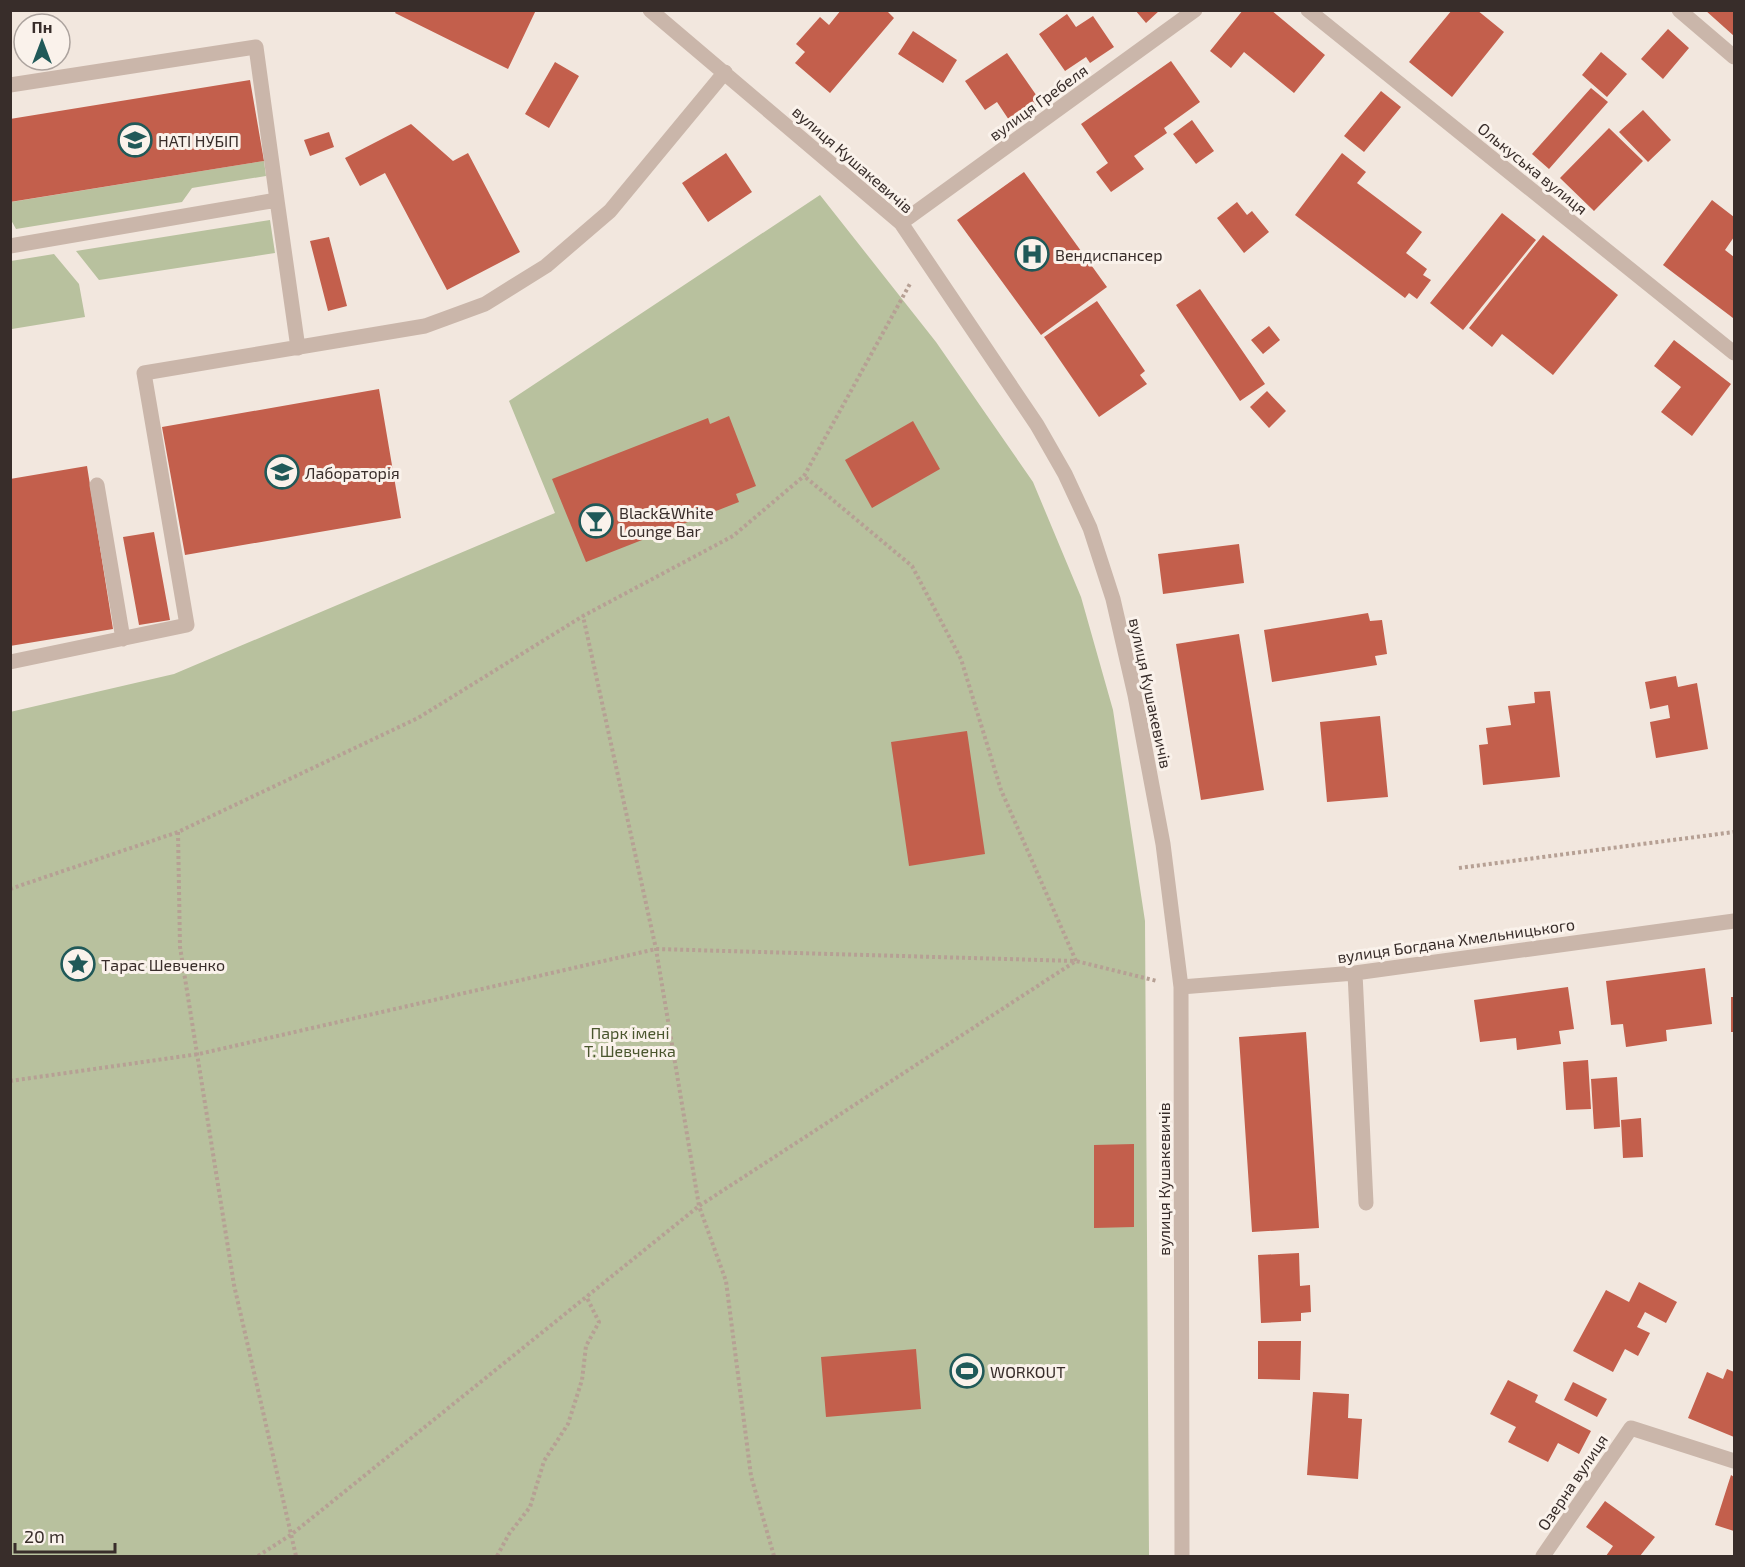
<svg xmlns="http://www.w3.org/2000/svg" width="1745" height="1567" viewBox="0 0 1745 1567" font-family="'Exo 2',sans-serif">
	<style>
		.green { fill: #b8c19e }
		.building { fill: #c35f4c }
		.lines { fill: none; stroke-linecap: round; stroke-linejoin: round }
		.path { stroke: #b6a094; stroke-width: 4; stroke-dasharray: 3 3; stroke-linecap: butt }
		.minor { stroke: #cab6aa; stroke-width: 15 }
		.labels { text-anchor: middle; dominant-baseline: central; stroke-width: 6; stroke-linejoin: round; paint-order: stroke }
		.street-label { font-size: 16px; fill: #382d2a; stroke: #faf2eb }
		.poi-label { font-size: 16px; fill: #382d2a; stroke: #faf2eb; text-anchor: start }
		.park-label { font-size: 16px; fill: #4a562e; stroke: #faf2eb }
	</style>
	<rect width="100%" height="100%" fill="#f2e7de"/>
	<!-- green -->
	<path class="green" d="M264,161L266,176L192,188L182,202L16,229L11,220V202Z
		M820,195L936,342L1033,482L1081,597L1113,710L1145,921L1149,1556H11L10,712L174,674L555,513L509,401Z
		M270,220L275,253L99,280L76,251Z
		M54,254L79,284L85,317L12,329L11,261Z"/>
	<!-- building -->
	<path class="building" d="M397,10H536L508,69L395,13Z
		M841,10H890L888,12L894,18L830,93L795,63L805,52L796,44L820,17L829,25Z
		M1135,10H1160L1146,23Z
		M1243,10H1271L1325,55L1294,93L1244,52L1231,68L1210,51Z
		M1452,10H1477L1504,32L1452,97L1409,62Z
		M1705,10H1734V36Z
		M1067,14L1076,27L1093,16L1114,47L1090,63L1086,57L1065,71L1039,34Z
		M1668,29L1689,48L1663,79L1641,59Z
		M913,31L957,60L943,83L898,54Z
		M1601,52L1627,74L1607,97L1582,75Z
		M1007,53L1041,102L1011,123L997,102L985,110L965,81Z
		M1171,61L1200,102L1164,128L1167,133L1134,156L1144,169L1111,192L1096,172L1108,163L1081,124Z
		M555,62L579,76L549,128L525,114Z
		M250,80L264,161L10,202V119Z
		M1591,88L1608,102L1549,169L1532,154Z
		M1381,91L1401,107L1364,152L1344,136Z
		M1643,110L1671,140L1648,162L1619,132Z
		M1192,120L1214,151L1196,164L1173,134Z
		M411,124L453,161L468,153L520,252L447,290L385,173L360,186L345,158Z
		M1609,128L1643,161L1594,211L1560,178Z
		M329,132L334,147L310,156L304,140Z
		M726,153L752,192L708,222L682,183Z
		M1342,153L1366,172L1357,183L1422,232L1406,253L1427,269L1423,275L1431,280L1417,299L1409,293L1405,298L1295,215Z
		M1024,172L1107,287L1041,335L957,220Z
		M1712,200L1734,217V237L1725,250L1734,257L1733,318L1663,265Z
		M1237,202L1247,215L1252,211L1269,232L1244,253L1217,218Z
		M1502,213L1536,240L1463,330L1430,303Z
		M1543,235L1618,295L1553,375L1502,334L1492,347L1469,328Z
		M329,237L347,306L328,311L310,241Z
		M1200,289L1265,384L1240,401L1176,305Z
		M1097,301L1145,371L1140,375L1147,384L1099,417L1044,337Z
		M1269,326L1280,340L1263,354L1251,340Z
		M1674,340L1731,384L1692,436L1661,412L1681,387L1654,366Z
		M379,389L401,518L185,555L162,427Z
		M1267,391L1286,411L1269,428L1250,407Z
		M729,416L756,486L736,494L739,502L586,562L552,479L708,418L710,424Z
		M913,421L940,469L872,508L845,460Z
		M87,466L113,629L10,646V479Z
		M154,532L170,620L139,625L123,537Z
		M1239,544L1244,583L1163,594L1158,554Z
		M1368,613L1370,621L1382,620L1387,654L1375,656L1377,665L1272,682L1264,630Z
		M1239,634L1264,790L1201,800L1176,644Z
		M1676,676L1678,687L1697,683L1708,749L1656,758L1650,722L1670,718L1668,705L1650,709L1645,682Z
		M1550,691L1560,777L1483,785L1479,745L1488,744L1486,728L1511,725L1508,706L1535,703L1534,692Z
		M1380,716L1388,797L1327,802L1320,722Z
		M967,731L985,854L909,866L891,742Z
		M1705,968L1712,1024L1666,1030L1667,1041L1626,1047L1623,1024L1611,1025L1606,981Z
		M1568,987L1574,1029L1559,1031L1561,1044L1517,1050L1516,1038L1480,1042L1474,1000Z
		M1731,997H1734V1032H1731Z
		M1306,1032L1319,1228L1252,1232L1239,1037Z
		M1588,1060L1591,1109L1566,1110L1563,1062Z
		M1617,1077L1620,1127L1594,1129L1591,1079Z
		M1641,1118L1643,1157L1623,1158L1621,1120Z
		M1134,1144V1227L1094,1228V1145Z
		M1299,1253L1300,1286L1310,1285L1311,1312L1301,1313V1321L1261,1323L1258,1255Z
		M1639,1282L1677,1302L1666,1323L1645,1312L1637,1327L1650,1333L1638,1356L1625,1349L1613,1372L1573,1351L1606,1290L1629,1302Z
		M1258,1341H1301L1300,1380L1258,1379Z
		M916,1349L921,1409L826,1417L821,1357Z
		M1727,1369L1734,1372V1437L1688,1418L1707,1372L1723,1379Z
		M1508,1380L1538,1395L1535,1402L1591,1431L1579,1454L1558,1443L1548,1462L1508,1442L1516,1427L1490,1414Z
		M1573,1382L1607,1399L1597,1417L1564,1400Z
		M1313,1392L1349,1394L1348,1418L1362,1419L1358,1479L1307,1475Z
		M1731,1475L1734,1477V1531L1715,1525Z
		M1605,1501L1655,1537L1640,1556H1606L1613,1546L1586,1527Z"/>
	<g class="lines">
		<!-- path -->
		<path class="path" d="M178,832L180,947L234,1285L296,1556
			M1459,868L1734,832
			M10,889L178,832L418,718L583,616L733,536L804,476L911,282
			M10,1081L199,1054L656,949L1076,961L1001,790L961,659L912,566L804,476
			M258,1556L292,1534L699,1206L656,949L583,616
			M497,1556L509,1534L530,1507L544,1461L568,1424L582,1380L586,1346L599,1322L586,1296
			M774,1556L751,1476L726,1281L699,1206L1076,961L1157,981"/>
		<!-- minor -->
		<path class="minor" d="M650,10L901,223L1037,425L1065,474L1090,528L1113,599L1135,695L1163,844L1181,987L1182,1556
			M1308,10L1734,353
			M1679,10L1734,57
			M10,85L256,47L277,200
			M901,223L1195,10
			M10,246L277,200L298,348
			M97,485L123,639
			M10,662L187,625L144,373L425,326L485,304L546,266L610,211L725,72
			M1355,973L1366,1203
			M1181,987L1355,973L1734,921
			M1543,1556L1631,1428L1734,1461"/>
	</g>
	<!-- icons -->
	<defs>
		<symbol id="university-ring" viewBox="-11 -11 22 22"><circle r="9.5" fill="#faf2eb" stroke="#205958" stroke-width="1.5"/><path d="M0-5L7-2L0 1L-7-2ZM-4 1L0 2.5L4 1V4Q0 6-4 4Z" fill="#205958"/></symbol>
		<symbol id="hospital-ring" viewBox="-11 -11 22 22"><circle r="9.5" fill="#faf2eb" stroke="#205958" stroke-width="1.5"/><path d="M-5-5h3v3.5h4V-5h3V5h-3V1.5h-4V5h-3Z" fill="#205958"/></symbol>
		<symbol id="bar-ring" viewBox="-11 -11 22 22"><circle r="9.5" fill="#faf2eb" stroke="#205958" stroke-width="1.5"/><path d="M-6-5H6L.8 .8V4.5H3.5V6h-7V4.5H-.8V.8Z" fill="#205958"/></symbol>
		<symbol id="sight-ring" viewBox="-11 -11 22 22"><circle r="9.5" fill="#faf2eb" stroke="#205958" stroke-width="1.5"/><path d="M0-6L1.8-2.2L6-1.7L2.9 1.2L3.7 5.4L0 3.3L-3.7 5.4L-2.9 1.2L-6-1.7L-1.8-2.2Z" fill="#205958"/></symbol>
		<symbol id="stadium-ring" viewBox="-11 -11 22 22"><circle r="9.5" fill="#faf2eb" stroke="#205958" stroke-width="1.5"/><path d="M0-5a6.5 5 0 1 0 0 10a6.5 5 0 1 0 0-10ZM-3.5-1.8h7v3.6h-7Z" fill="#205958"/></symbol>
	</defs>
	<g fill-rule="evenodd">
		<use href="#university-ring" x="116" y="121" width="38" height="38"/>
		<use href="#hospital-ring" x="1013" y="235" width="38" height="38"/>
		<use href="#university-ring" x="263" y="453" width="38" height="38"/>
		<use href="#bar-ring" x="577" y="502" width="38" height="38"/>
		<use href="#sight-ring" x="59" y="945" width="38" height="38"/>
		<use href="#stadium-ring" x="948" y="1352" width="38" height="38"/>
	</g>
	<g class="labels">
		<!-- street labels -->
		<g class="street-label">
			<text transform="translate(1038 102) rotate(-36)">вулиця Гребеля</text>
			<text transform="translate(853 159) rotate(41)">вулиця Кушакевичів</text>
			<text transform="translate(1533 168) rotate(39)">Олькуська вулиця</text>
			<text transform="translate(1151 693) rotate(78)">вулиця Кушакевичів</text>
			<text transform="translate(1456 940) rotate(-8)">вулиця Богдана Хмельницького</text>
			<text transform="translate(1163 1179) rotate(-90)">вулиця Кушакевичів</text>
			<text transform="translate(1572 1482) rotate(-56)">Озерна вулиця</text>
		</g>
		<!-- poi labels -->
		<g class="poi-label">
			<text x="158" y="140">НАТІ НУБІП</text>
			<text x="1055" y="254">Вендиспансер</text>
			<text x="305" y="472">Лабораторія</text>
			<text x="619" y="512">Black&amp;White<tspan x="619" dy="18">Lounge Bar</tspan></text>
			<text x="101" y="964">Тарас Шевченко</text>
			<text x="990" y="1371">WORKOUT</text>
		</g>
		<!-- park labels -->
		<g class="park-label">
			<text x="630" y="1032">Парк імені<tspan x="630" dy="18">Т. Шевченка</tspan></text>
		</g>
	</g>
	<!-- border -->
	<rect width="1745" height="1567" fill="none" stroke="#382d2a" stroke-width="24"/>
	<!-- north arrow -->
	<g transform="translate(42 42)"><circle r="28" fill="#faf2eb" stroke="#aca39e" stroke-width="1.5"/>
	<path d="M0-4.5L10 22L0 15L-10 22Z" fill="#205958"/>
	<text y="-9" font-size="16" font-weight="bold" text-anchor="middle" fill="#382d2a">Пн</text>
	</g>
	<!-- scale -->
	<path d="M15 1543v9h100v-9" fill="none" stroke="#382d2a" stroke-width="3"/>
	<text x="24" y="1543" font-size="18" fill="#382d2a" stroke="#faf2eb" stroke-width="4.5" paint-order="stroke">20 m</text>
</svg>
